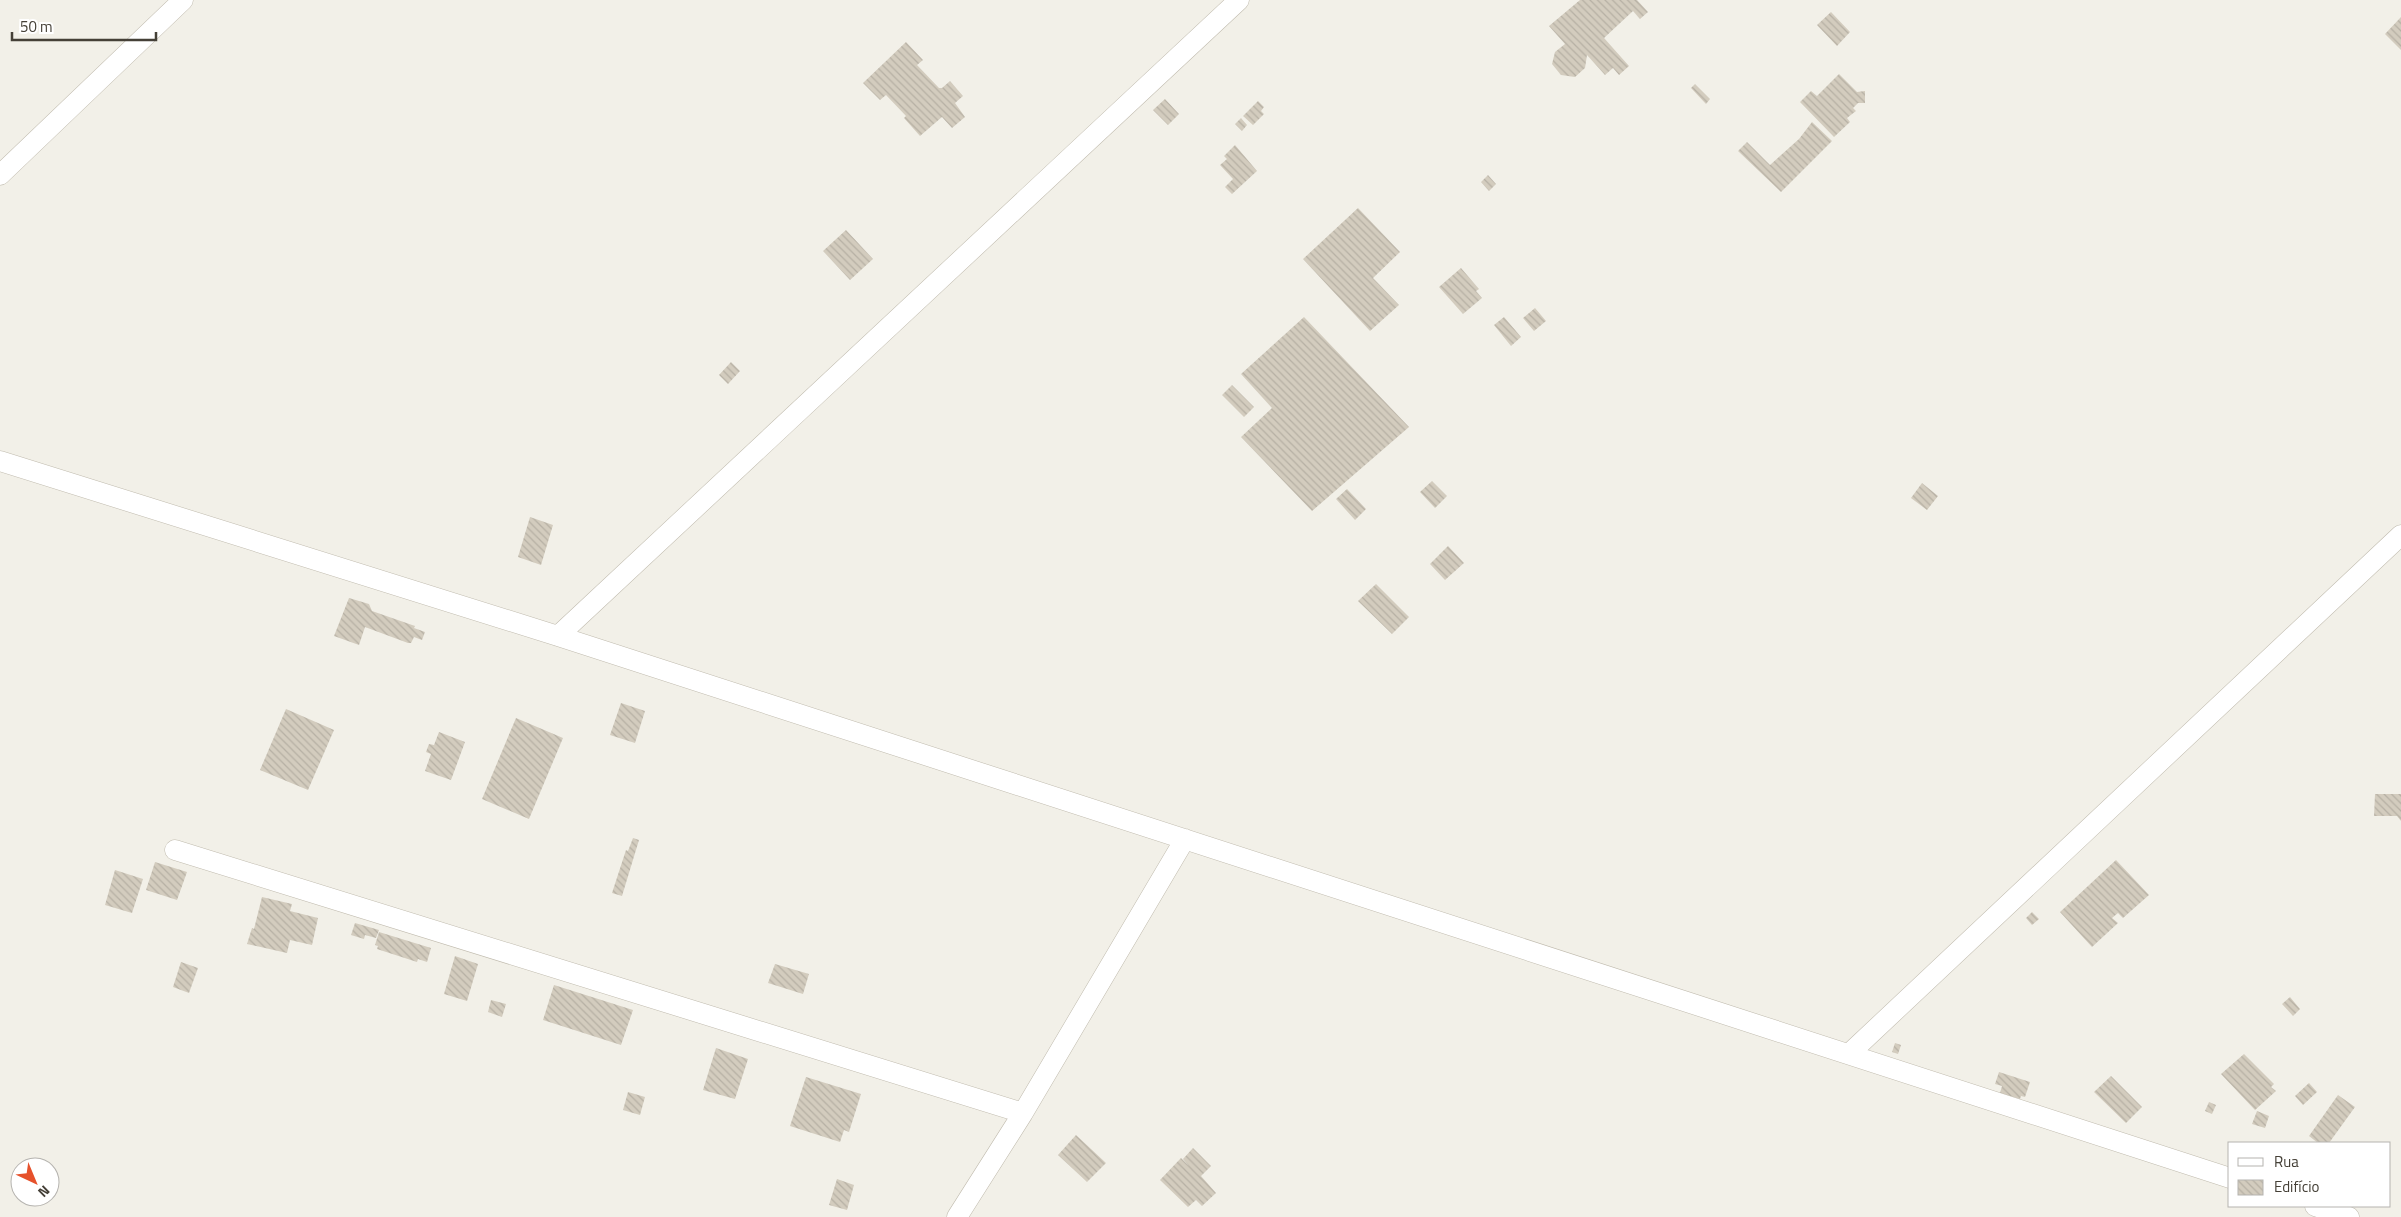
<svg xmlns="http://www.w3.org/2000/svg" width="2401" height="1217" viewBox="0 0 2401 1217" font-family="'Titillium Web',sans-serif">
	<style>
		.building { fill: url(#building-back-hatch) }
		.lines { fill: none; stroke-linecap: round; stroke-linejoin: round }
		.minor-casing { stroke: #c0bbae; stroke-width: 21 }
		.minor { stroke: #fff; stroke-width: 20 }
	</style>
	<defs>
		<pattern id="building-back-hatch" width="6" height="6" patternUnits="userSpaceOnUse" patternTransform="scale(1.25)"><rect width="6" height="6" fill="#d3ccbe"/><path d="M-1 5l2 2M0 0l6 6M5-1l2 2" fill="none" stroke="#b6b0a4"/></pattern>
	</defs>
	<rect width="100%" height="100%" fill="#f2f0e8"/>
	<!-- building -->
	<path class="building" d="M1580,0H1637L1648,12L1640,19L1633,11L1604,38L1629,66L1619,75L1613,68L1605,75L1587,55L1585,68L1575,77L1561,75L1552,64L1555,52L1565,44L1549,26Z
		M1831,12L1850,32L1837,46L1817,25Z
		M2401,17V50L2385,34Z
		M906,42L923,60L917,65L939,88H942L950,81L963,96L955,103L965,117L952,128L942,117L920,136L904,118L906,116L886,95L880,100L863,83Z
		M1839,74L1857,92L1865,91V103H1858L1853,108L1856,111L1847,118L1850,122L1834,137L1800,102L1811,91L1817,96Z
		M1695,84L1710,99L1706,104L1691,88Z
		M1165,99L1179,114L1168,125L1153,110Z
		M1258,101L1264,107L1261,111L1264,114L1253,125L1243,116Z
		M1241,118L1247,125L1242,131L1235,124Z
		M1812,122L1832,141L1781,192L1738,151L1747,142L1770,165L1799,139Z
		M1235,145L1257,171L1232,194L1225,187L1233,179L1220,165L1227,159L1224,156Z
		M1488,175L1496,184L1489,191L1481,182Z
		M1358,208L1400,252L1373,278L1399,305L1370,331L1303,259Z
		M846,230L873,259L850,280L823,251Z
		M1461,268L1479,289L1476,291L1482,298L1463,314L1439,287Z
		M1535,308L1546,321L1534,331L1523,318Z
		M1304,317L1409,427L1312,511L1241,437L1272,408L1241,374Z
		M1504,317L1521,337L1511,346L1494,325Z
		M731,362L740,371L728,384L719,375Z
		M1232,385L1254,407L1244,417L1222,395Z
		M1432,481L1447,496L1435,508L1420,492Z
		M1922,483L1938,496L1927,510L1911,498Z
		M1347,489L1366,509L1355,520L1336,499Z
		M530,517L553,525L541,565L518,557Z
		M1448,546L1464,563L1445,580L1430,564Z
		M1376,584L1409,617L1392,634L1358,601Z
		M349,598L369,604L372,611L415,626L414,628L425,632L422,640L414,637L411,643H408L365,627L359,645L334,636Z
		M621,703L645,711L635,743L610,735Z
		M286,709L334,730L308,790L260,770Z
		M516,718L563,738L529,819L482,799Z
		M439,732L465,742L451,780L425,771L431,754L426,752L429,744L434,745Z
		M2375,794H2401V821L2397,816H2374Z
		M633,838L639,840L622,896L612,893L626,850L628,851Z
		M2116,860L2149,895L2123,918L2118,913L2112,918L2118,923L2092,947L2060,912Z
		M155,862L187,872L177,900L146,890Z
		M115,870L143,879L132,913L105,905Z
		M262,897L292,904L290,911L318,918L312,945L290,940L287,953L247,944L252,928L254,929Z
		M2032,912L2039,919L2032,925L2026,918Z
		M355,923L379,930L376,938L365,935L364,939L351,935Z
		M379,932L431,948L427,962L418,959L417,962L377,949L378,946L375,945Z
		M455,956L478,964L467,1001L444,994Z
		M181,962L198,968L189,993L173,987Z
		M775,964L809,974L803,994L768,983Z
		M554,985L633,1010L621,1045L543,1020Z
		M2290,997L2300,1009L2293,1016L2282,1004Z
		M491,1000L506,1004L502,1017L488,1012Z
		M1895,1043L1901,1045L1898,1054L1892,1052Z
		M716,1048L748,1059L735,1099L703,1090Z
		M2244,1054L2274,1084L2271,1087L2276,1091L2255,1110L2221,1074Z
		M1999,1072L2030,1082L2025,1097L2021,1096L2020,1099L2000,1093L2002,1086L1995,1084Z
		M2111,1076L2142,1107L2126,1123L2094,1092Z
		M806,1077L861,1094L849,1132L844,1130L840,1142L790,1126Z
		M2309,1083L2317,1092L2303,1105L2295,1096Z
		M628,1092L645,1097L640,1115L623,1110Z
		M2338,1095L2355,1107L2329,1143H2318L2309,1136Z
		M2209,1102L2216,1105L2212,1114L2205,1111Z
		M2257,1111L2269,1116L2265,1128L2252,1124Z
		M1076,1135L1106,1163L1087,1182L1058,1155Z
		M1193,1148L1211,1166L1201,1176L1216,1193L1202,1206L1196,1200L1188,1207L1160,1180L1181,1158L1189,1166L1183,1159Z
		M837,1179L854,1185L847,1210L829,1205Z"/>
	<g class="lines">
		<defs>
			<path id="minor" d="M0,175L183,0
				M0,461L558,636L2230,1178
				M558,636L1239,0
				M175,850L1023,1113
				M1850,1053L2401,535
				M2315,1206L2349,1217
				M957,1217L1023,1113L1185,839"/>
		</defs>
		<!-- minor casing -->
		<use href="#minor" class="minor-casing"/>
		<!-- minor -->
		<use href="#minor" class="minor"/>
	</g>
	<!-- legend -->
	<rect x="2228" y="1142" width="162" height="65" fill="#ffffff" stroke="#b5b3af"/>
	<rect x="2238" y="1158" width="25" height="8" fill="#ffffff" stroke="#b5b3af"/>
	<text x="2274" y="1167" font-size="15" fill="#454037">Rua</text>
	<rect x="2238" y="1180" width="25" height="15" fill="url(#building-back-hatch)" stroke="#b5b3af"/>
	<text x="2274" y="1192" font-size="15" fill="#454037">Edifício</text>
	<!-- north arrow -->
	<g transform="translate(35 1182) rotate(136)"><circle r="24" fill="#ffffff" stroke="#b5b3af"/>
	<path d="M0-4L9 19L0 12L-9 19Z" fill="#e6512b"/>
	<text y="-8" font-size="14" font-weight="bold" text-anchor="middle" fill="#454037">N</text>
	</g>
	<!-- scale -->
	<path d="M12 32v8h144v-8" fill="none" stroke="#454037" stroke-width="2.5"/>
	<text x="20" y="32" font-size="15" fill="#454037" stroke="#ffffff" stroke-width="4" paint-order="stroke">50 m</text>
</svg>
